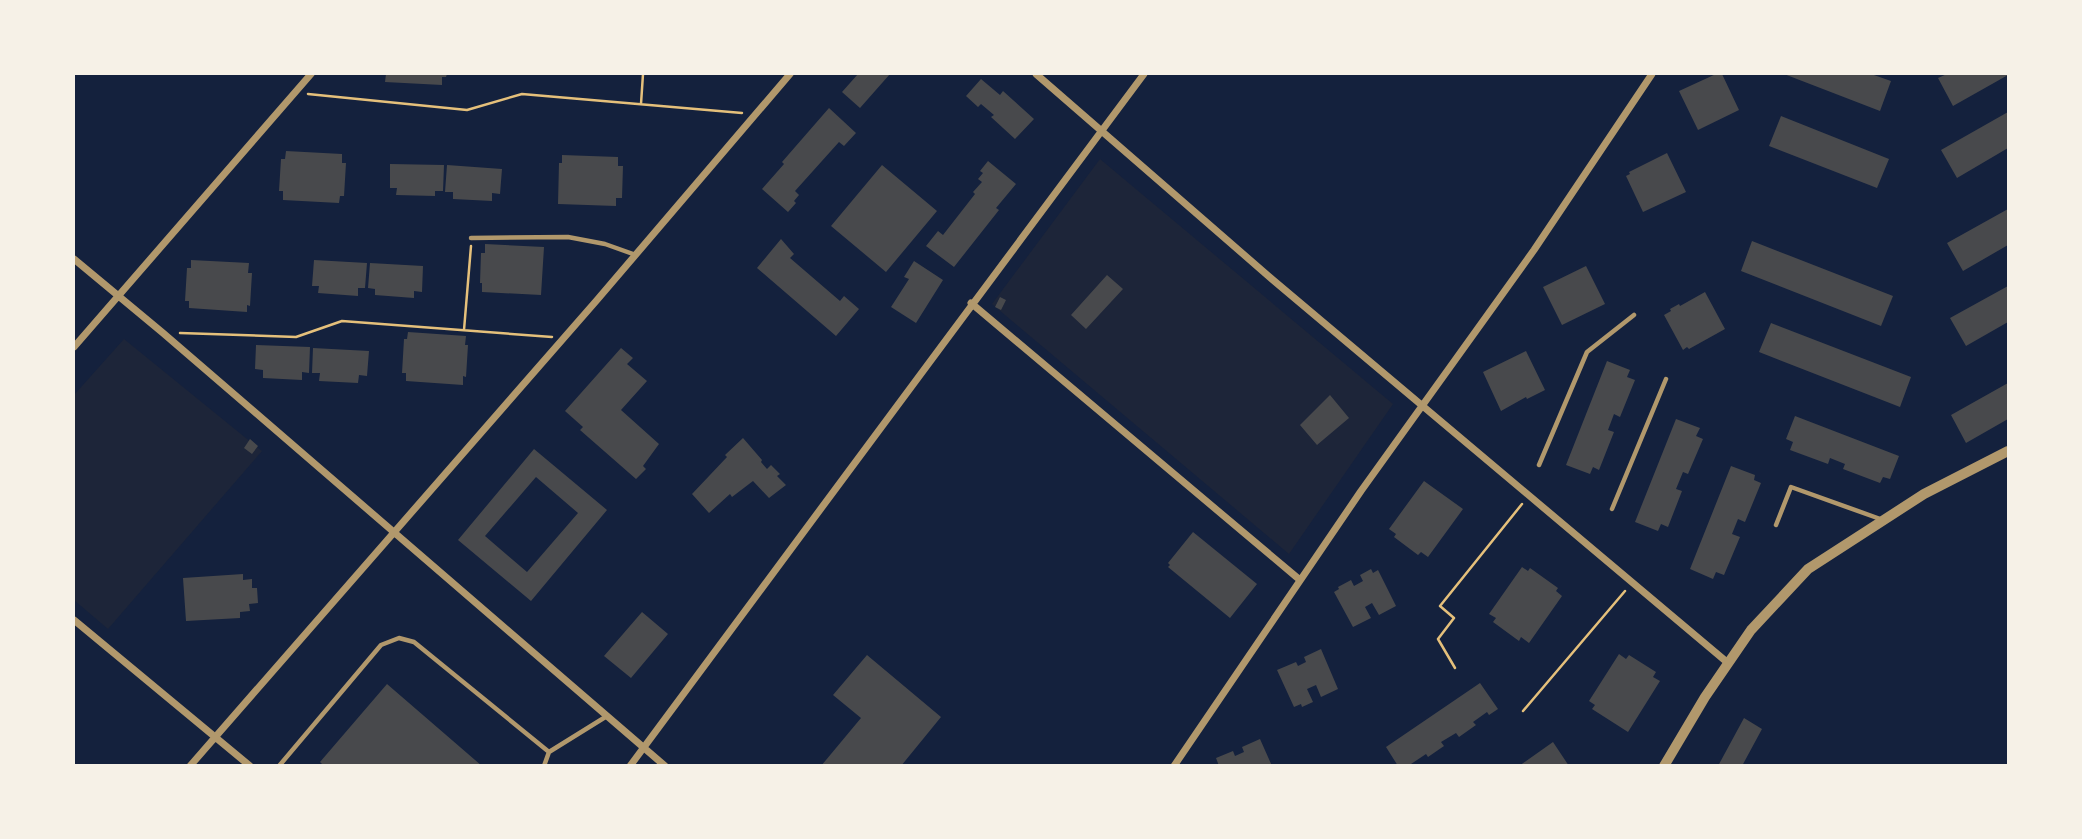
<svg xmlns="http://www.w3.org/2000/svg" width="2082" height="839" viewBox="0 0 2082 839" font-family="Lato,sans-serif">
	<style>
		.green { fill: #1d2539 }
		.building { fill: #48494c; fill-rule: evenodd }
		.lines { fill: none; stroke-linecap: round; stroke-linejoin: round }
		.path { stroke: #e5c07b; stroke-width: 2.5 }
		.service { stroke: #b1986c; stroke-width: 4.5 }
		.minor { stroke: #b1986c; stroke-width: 7 }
		.tertiary { stroke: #b1986c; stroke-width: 10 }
	</style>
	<rect width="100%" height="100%" fill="#14213d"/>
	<!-- green -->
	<path class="green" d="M1100,159L1393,404L1289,554L992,304Z
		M124,339L262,451L108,629L74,600V395Z"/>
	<!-- building -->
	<path class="building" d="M386,74H447L446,77H442V85L385,82Z
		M858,74H890L860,108L842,92Z
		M1716,74H1722L1739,110L1698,130L1679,91Z
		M1784,74H1871L1891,81L1880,111Z
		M1947,74H2008V75L1953,106L1938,78Z
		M981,79L1000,95L1003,91L1034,119L1015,139L991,117L994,115L981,104L978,107L966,96Z
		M829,108L856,133L844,146L839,142L795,191L799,195L794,201L796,203L788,212L762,189L784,164L782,162Z
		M2008,112V148L1957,178L1941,150Z
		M1781,116L1889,159L1877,188L1769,146Z
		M286,151L342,154V163H346L344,196H340L339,203L283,200V191H279L281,159H285Z
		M1667,153L1686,192L1643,212L1626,176L1630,174L1629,172Z
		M562,155L618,157V166H623L622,198H616V206L558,204L559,163H562Z
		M988,161L1016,184L996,208L999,210L954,267L926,246L938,231L943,235L975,194L973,192L982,182L978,179L983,173L980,171Z
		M390,164L444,165L443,191H435V196L396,195L397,188H390Z
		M447,165L502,169L500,194L492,193V201L453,199V192H445Z
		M882,165L937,211L886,272L831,226Z
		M2008,209V245L1963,271L1947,243Z
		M781,239L794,254L790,258L840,301L844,296L859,309L836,336L757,268Z
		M1752,241L1893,296L1881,326L1741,271Z
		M485,244L544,247L541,295L482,292V283H480L481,253H485Z
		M191,260L249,263L248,273H252L250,306L247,305V312L189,308V301H185L187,268H191Z
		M314,260L367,263L365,288H358V296L318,293L319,286H312Z
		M914,261L943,280L916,323L891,307L909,279L904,277Z
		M370,263L423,266L422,292L414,291V298L375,295V289L368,288Z
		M1586,266L1605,304L1562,325L1543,287Z
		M1107,275L1123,289L1086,329L1071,315Z
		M2008,286V322L1966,346L1950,318Z
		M1705,292L1725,329L1689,349L1687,347L1683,350L1664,315L1671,311L1670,309L1679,304L1680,306Z
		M1000,297L1006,300L1001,310L995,307Z
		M1771,323L1911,377L1900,407L1759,352Z
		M408,332L466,336L465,345H468L466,377L463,376V385L406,381V373H402L404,339H407Z
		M256,345L310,347L309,373L302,372V380L263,378V370L255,369Z
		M313,348L369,351L367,376L359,375L358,383L319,381L320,373H312Z
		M621,348L633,358L627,364L647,381L621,410L659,444L643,466L646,469L636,479L580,430L583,427L565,411Z
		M1526,351L1545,390L1527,399L1526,397L1501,411L1483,372Z
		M1607,361L1630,370L1627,377L1635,380L1620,417L1614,414L1608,430L1614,432L1599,470L1593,467L1590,474L1566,465Z
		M2008,383V419L1966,443L1951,415Z
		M1330,395L1349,418L1317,445L1300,425Z
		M1795,416L1899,456L1890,479L1883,477L1880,483L1843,469L1845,464L1830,458L1828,464L1790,450L1793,442L1786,439Z
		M1676,419L1700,428L1696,436L1703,439L1688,474L1683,472L1676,489L1682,491L1668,527L1661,524L1658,531L1635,522Z
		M743,438L762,460L761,462L767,469L771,465L780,474L777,476L786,485L769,498L753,481L732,497L730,494L709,513L692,494L727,457L725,455Z
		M250,439L258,446L252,454L244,448Z
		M534,449L607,510L531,601L458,540ZM536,477L578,513L527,572L485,536Z
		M1731,466L1755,475L1754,480L1761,483L1745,522L1738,519L1732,534L1740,537L1724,575L1716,572L1713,579L1690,569Z
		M1424,481L1463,509L1428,557L1421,552L1418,555L1394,537L1396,534L1389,529Z
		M1193,532L1257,584L1230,618L1168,567L1170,565L1168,563Z
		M1522,567L1528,571L1530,568L1558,588L1556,591L1562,596L1529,643L1521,637L1519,641L1493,622L1496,618L1489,614Z
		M1371,569L1373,573L1378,570L1396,606L1379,615L1372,603L1365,607L1371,618L1353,627L1334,592L1339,589L1338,587L1351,580L1354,586L1363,581L1360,575Z
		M243,574V580L252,579V588H257L258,603L249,604L250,611L240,612V618L186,621L183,578Z
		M642,612L668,634L631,678L604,656Z
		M1321,649L1338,689L1321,697L1316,685L1307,689L1313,702L1302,707L1301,704L1294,707L1277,670L1296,662L1298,666L1306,662L1304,657Z
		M1619,654L1626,659L1629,655L1656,672L1653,677L1660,681L1628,732L1592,709L1595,705L1589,701Z
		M867,655L941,717L901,766H821L861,718L833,695Z
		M1480,683L1498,709L1489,715L1487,712L1473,722L1476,725L1459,737L1456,733L1441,742L1444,746L1428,757L1426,754L1411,764L1413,766H1398L1386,747Z
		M387,684L482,766H324L320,762Z
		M1744,718L1762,729L1742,766H1718Z
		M1260,739L1272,766H1219L1216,758L1233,751L1235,756L1244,752L1242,747Z
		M1553,742L1569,766H1519Z"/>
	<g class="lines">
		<!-- path -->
		<path class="path" d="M308,94L467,110L522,94L742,113
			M641,104L643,74
			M464,330L471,246
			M180,333L296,337L342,321L552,337
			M1455,668L1438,639L1454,618L1440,606L1522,504
			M1523,711L1625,591"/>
		<!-- service -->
		<path class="service" d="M471,238L568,237L605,244L636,255
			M1539,465L1587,352L1634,315
			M1612,509L1666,379
			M1776,525L1791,487L1883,520
			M279,766L381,645L399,638L414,642L549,752
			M544,766L549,752L607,716"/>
		<!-- minor -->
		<path class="minor" d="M1036,74L1273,280L1728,663
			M74,259L163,333L665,766
			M971,303L1300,580
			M74,347L311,74
			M74,620L250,766
			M190,766L597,300L790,74
			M630,766C800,534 973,305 1144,74
			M1174,766L1361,491L1534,250L1652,74"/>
		<!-- tertiary -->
		<path class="tertiary" d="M1664,766L1705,697L1751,630L1808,569L1924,494L2008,451"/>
	</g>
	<!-- border -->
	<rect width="2082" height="839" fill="none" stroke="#f6f1e7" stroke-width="150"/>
</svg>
